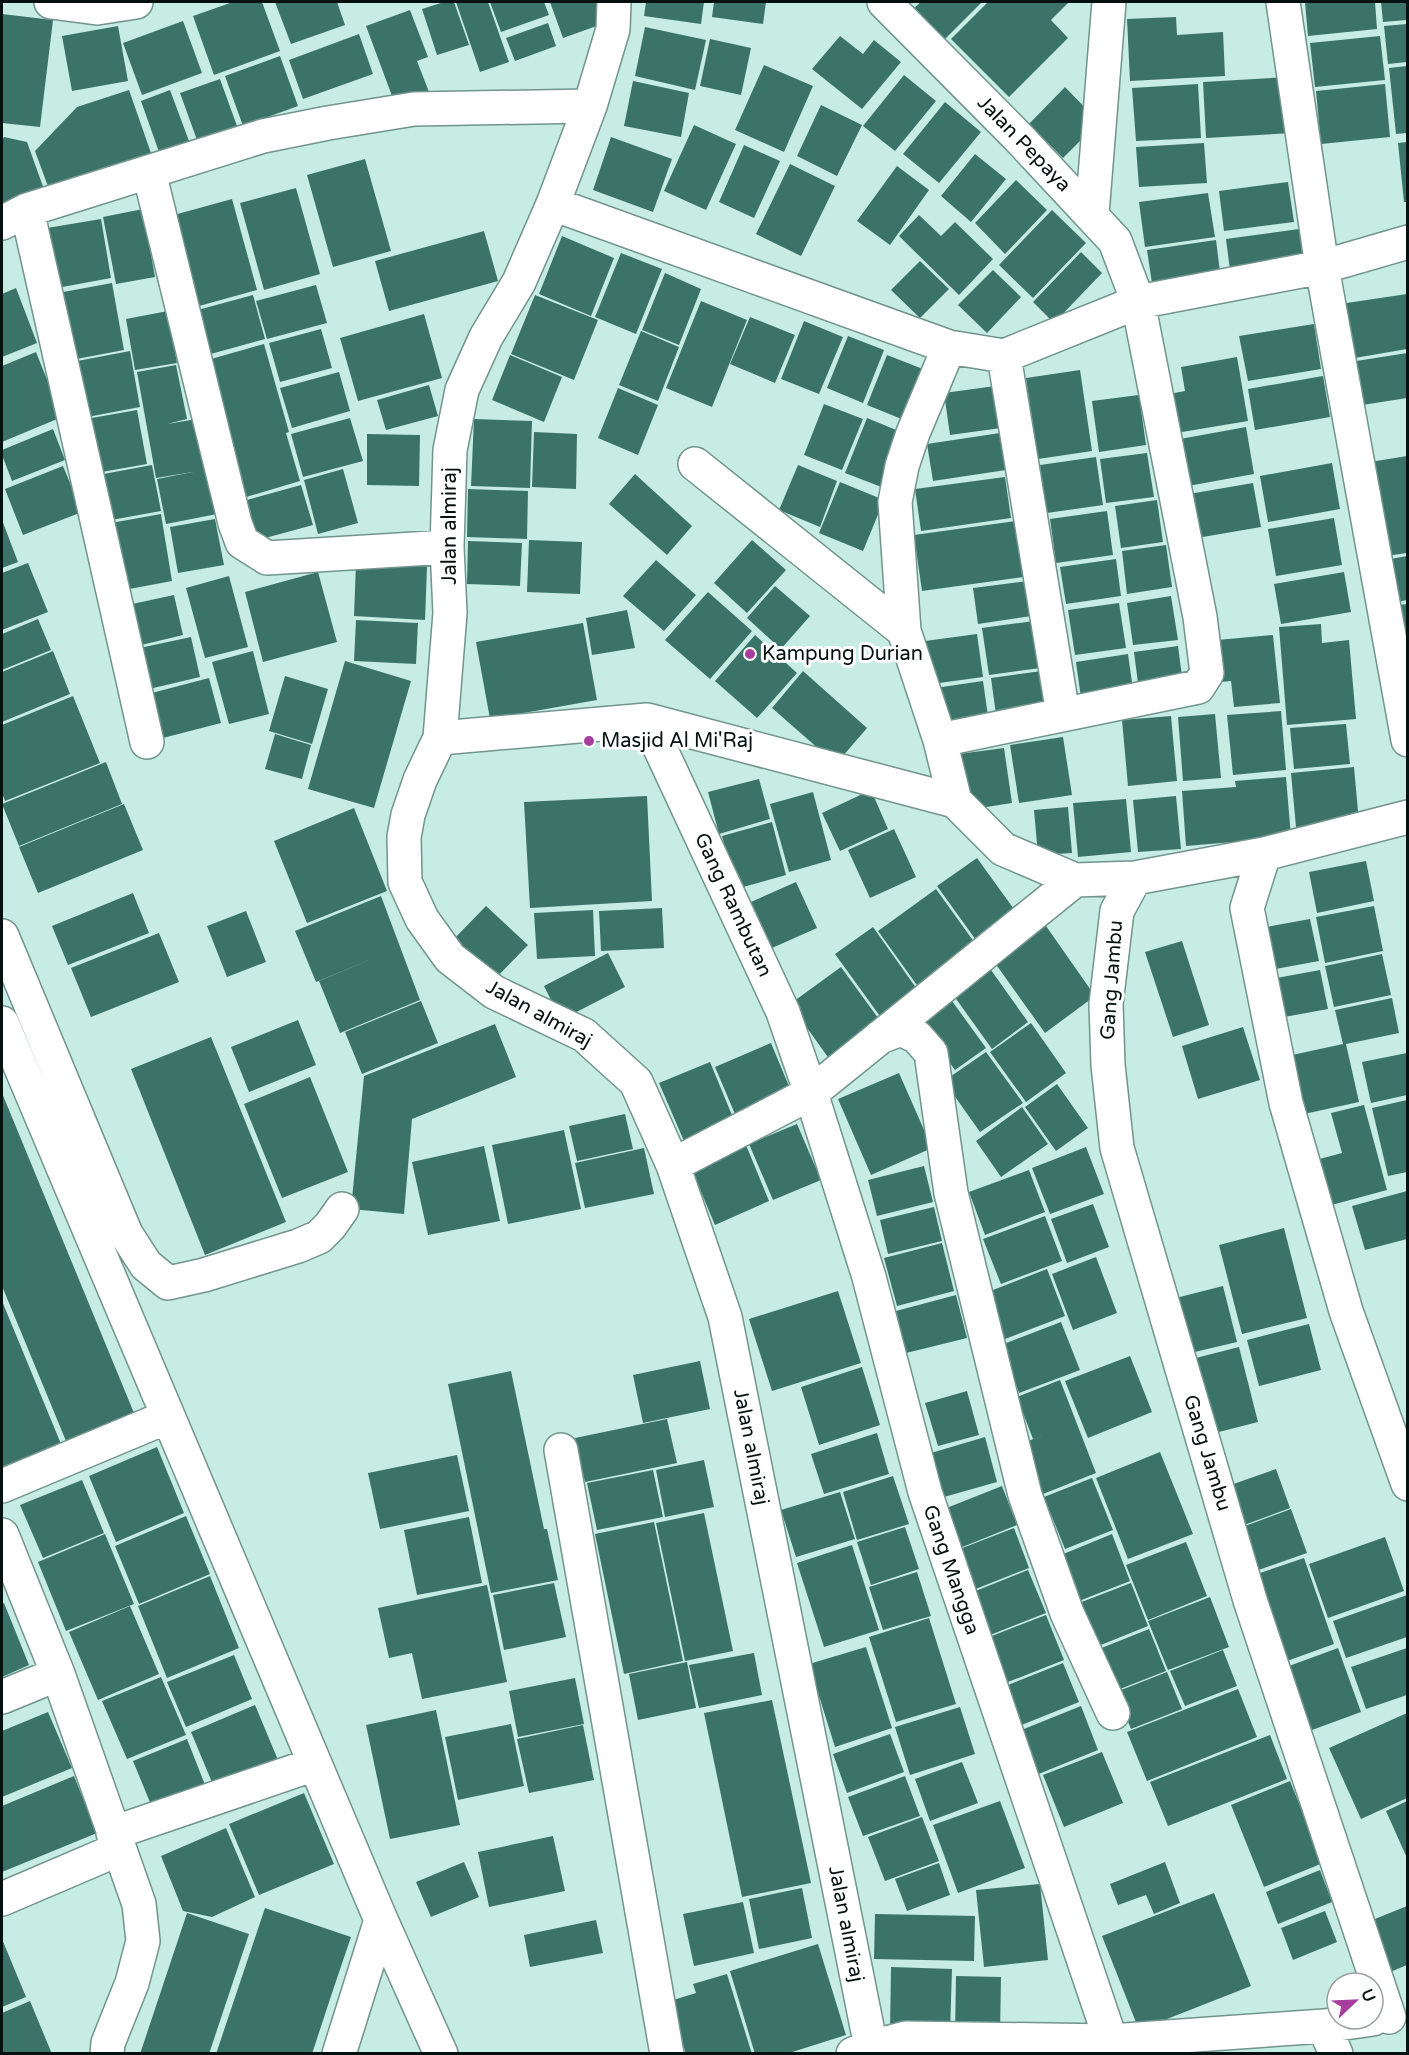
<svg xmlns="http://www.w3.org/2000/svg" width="1409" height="2055" viewBox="0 0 1409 2055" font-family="'Varela Round',sans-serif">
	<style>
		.building { fill: #3c7369 }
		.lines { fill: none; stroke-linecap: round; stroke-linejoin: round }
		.minor-casing { stroke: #71948d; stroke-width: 36 }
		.minor { stroke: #fff; stroke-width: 33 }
		.poi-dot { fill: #a73d9e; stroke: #fff; stroke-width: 2 }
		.labels { text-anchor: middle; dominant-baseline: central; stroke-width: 6; stroke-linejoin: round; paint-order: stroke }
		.street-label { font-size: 20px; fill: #04110f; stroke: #fff }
		.poi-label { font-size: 20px; fill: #04110f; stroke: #fff; text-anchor: start }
	</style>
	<rect width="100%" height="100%" fill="#c7ece4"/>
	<!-- building -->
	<path class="building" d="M233,2H262L280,51L214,75L193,16Z
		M275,2H337L345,25L291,44Z
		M444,2H454L469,45L437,55L422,9Z
		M456,2H488L509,62L480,72Z
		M490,2H544L549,15L501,32Z
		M550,2H597L605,23L563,38Z
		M646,2H704L701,24L644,16Z
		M714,2H766L763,24L712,17Z
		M921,2H982L944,40L913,9Z
		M988,2H1069L1051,20L1068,38L1009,97L951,39Z
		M1305,2H1375L1377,29L1308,36Z
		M1381,2H1407V20L1383,22Z
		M410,10L428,57L417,61L429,92L395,104L366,26Z
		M2,14L53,20L40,127L2,123L3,77L2,76Z
		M1176,17L1177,35L1223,32L1225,76L1130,81L1127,19Z
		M183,21L202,73L142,95L123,43Z
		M548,23L556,46L515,61L506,38Z
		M1407,24V62L1388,64L1384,26Z
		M118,26L128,81L72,91L62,36Z
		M645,27L706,40L695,90L635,76Z
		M359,34L373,74L303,99L289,60Z
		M840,36L863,54L874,40L901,62L862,109L812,69Z
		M1380,36L1385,80L1315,87L1310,43Z
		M710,39L751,48L741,95L700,86Z
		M280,56L298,106L243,126L225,76Z
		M764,65L813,86L784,152L735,130Z
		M1407,66V133L1396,134L1389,68Z
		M904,75L936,101L895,151L863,126Z
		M1289,77L1292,133L1206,138L1203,82Z
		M220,79L237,126L197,140L180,93Z
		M633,81L689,93L681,137L624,126Z
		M1198,84L1201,138L1136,141L1132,88Z
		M1385,84L1390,137L1321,144L1316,91Z
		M1065,87L1099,122L1063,158L1029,124Z
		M129,90L151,153L50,192L35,151L77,107Z
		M170,90L189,141L159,152L141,101Z
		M945,102L981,132L939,183L903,154Z
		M821,105L862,125L837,176L797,156Z
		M694,125L736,144L706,210L664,191Z
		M4,137L27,142L45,192L2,209V140Z
		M611,137L672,159L653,212L593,190Z
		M1407,142V202H1404L1398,143Z
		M1204,143L1207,183L1139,187L1136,147Z
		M744,145L780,161L754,218L719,202Z
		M975,154L1006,179L971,222L941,196Z
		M365,159L391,251L333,267L307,175Z
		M790,164L835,186L801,256L756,234Z
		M897,166L929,190L890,245L857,221Z
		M1016,180L1047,210L1005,254L975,223Z
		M1288,182L1294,222L1224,231L1219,191Z
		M296,188L320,274L264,290L240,203Z
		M1208,193L1215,237L1145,247L1139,202Z
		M232,199L257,290L199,306L174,215Z
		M143,209L155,277L116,284L103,217Z
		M1052,210L1086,243L1033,298L999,265Z
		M919,215L941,236L955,222L993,259L959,295L899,236Z
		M101,219L111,278L57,288L47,228Z
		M1299,229L1304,268L1231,278L1226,239Z
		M484,231L498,281L389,311L375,261Z
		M562,236L614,258L591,316L539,294Z
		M1216,240L1221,280L1153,290L1147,250Z
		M1081,252L1102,273L1054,323L1033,302Z
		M621,253L662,269L636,334L595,317Z
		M920,261L949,289L920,318L891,290Z
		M993,270L1021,297L987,333L958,305Z
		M665,273L701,289L679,345L642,330Z
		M112,283L124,350L71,360L58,293Z
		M316,285L327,323L267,339L256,301Z
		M16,288L37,343L2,357V294Z
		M1407,294V349L1349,359L1340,304Z
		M253,295L265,339L207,355L194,311Z
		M535,295L598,320L574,380L511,354Z
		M701,301L747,320L712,407L666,388Z
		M168,311L177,363L135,370L126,319Z
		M424,314L442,378L358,401L340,338Z
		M750,317L795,335L775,383L730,364Z
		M804,321L843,337L819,394L781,379Z
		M1314,324L1321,369L1248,381L1239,336Z
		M321,329L332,368L280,382L269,343Z
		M641,331L679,347L658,401L619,385Z
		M848,336L884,350L863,403L827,388Z
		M264,344L289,432L286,433L300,481L243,498L204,361Z
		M130,351L140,407L82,418L72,362Z
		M36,352L62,417L2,442V366Z
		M1407,353V398L1356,406L1350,362Z
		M510,355L562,377L544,422L492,400Z
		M887,355L928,371L909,422L867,405Z
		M1237,357L1248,421L1176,433L1169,394L1185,391L1181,367Z
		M176,365L187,419L167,424L197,419L217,514L166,524L157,479L193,472L156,478L137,372Z
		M1080,370L1092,451L1038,459L1026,378Z
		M339,372L350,411L292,428L280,388Z
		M1323,376L1330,417L1255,430L1248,389Z
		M429,385L438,416L386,430L377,400Z
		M995,386L1001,428L950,435L944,393Z
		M618,388L658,405L638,455L598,438Z
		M1139,395L1146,445L1099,452L1092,401Z
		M824,404L863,419L842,470L804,455Z
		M137,410L147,464L96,473L86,419Z
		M350,418L363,461L303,477L291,434Z
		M867,418L906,434L884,488L845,473Z
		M474,419L532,421L530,488L471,486Z
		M1246,427L1254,474L1188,486L1180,439Z
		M53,429L65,460L12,481L2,455V450Z
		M534,432L577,434L576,489L532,487Z
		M1000,433L1006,470L933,481L927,444Z
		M367,434L420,435L419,486L367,485Z
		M1147,453L1154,497L1106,503L1100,459Z
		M1407,456V553L1379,557L1364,463Z
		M1096,457L1103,505L1047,513L1040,465Z
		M1332,463L1340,509L1268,522L1260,476Z
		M152,465L161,511L106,521L98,475Z
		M798,465L837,481L820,527L779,510Z
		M63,466L82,512L23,535L5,489Z
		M343,469L358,523L318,534L304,480Z
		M635,474L692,526L667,555L609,504Z
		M1005,477L1011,518L921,531L915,489Z
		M840,482L884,500L863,551L819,533Z
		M1253,483L1261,527L1197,538L1189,494Z
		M301,485L313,525L258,540L247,500Z
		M468,489L528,491L527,539L467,537Z
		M1157,500L1163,542L1121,548L1115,506Z
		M1107,511L1113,555L1056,563L1050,519Z
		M161,514L172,581L124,590L111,523Z
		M1334,518L1342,565L1276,576L1268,529Z
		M215,519L224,565L178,573L170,527Z
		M2,520L18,562L2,568Z
		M1016,521L1024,577L922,591L914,535Z
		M529,540L582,542L580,594L527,592Z
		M752,540L786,570L747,613L714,583Z
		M468,541L522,543L520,586L467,584Z
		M1166,545L1172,587L1127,594L1122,551Z
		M1407,556V600L1392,603L1385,560Z
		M1116,559L1121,596L1066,604L1060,567Z
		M656,560L696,595L664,631L623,596Z
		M28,563L48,612L2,630V573Z
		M356,563L427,567L425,620L354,616Z
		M318,572L337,642L263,662L245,592Z
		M1344,572L1351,612L1281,624L1274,584Z
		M229,576L248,647L205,658L186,588Z
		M1028,581L1032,616L978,624L973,588Z
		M775,586L810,616L781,649L747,618Z
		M708,592L752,631L710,679L665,640Z
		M174,595L183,635L133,647L123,606Z
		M1171,596L1178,640L1133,645L1127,603Z
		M1119,603L1126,648L1075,655L1068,610Z
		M1407,604V646L1391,606Z
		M627,610L635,648L592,655L586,618Z
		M38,619L51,650L2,670V634Z
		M356,620L418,623L416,664L354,661Z
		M1041,620L1048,667L989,675L982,628Z
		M583,623L597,700L490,719L476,642Z
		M1321,624L1322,643L1349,640L1356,719L1287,725L1279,627Z
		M977,634L983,677L932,684L925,641Z
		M755,635L797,673L757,718L715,681Z
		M1273,635L1280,703L1234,707L1231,681L1210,683L1206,641Z
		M191,637L200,677L145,690L135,649Z
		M1178,646L1183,684L1139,691L1134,652Z
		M53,651L70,694L2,722V672Z
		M253,651L269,714L229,724L212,662Z
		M1128,654L1134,697L1082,705L1076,662Z
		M345,661L411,681L374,808L308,789Z
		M1049,670L1055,713L997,722L991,678Z
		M803,671L867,728L836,764L772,708Z
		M285,676L328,689L312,744L269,731Z
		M209,678L221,723L159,739L148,694Z
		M983,681L989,723L941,729L935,688Z
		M73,696L100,763L5,801L2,793V725Z
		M1281,711L1286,770L1233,775L1227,715Z
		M1215,714L1221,778L1183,781L1178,717Z
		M1171,716L1177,781L1128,786L1122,720Z
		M1346,724L1350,764L1294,769L1290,728Z
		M275,734L311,745L302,779L265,769Z
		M1063,737L1072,795L1019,803L1010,745Z
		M1004,748L1012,803L967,810L959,754Z
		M106,762L122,804L19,846L2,804Z
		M1354,767L1359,822L1296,827L1291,773Z
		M1286,777L1291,837L1186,846L1182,791L1236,787L1235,781Z
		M759,779L770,819L719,834L708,792Z
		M871,790L888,829L840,851L822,813Z
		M813,792L831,860L789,872L770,804Z
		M647,796L652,901L530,908L524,802Z
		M1176,796L1181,849L1138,852L1133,800Z
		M1126,799L1131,852L1078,857L1073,803Z
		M124,804L143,850L38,893L19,847Z
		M1068,807L1072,853L1038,855L1034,810Z
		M354,808L387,891L307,923L274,841Z
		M772,822L786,875L736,889L722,836Z
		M894,829L916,877L870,898L848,850Z
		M977,858L1021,919L981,947L937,886Z
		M1366,861L1374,901L1317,913L1309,872Z
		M796,882L817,928L772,948L751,902Z
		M936,889L977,946L919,988L878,931Z
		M133,893L149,933L68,965L52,926Z
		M381,896L420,1000L340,1033L319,981L379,956L316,982L295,931Z
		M486,906L528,945L494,980L452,941Z
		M1374,906L1383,951L1325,963L1316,917Z
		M662,908L664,948L601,951L599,911Z
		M593,910L595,956L537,959L534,913Z
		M246,911L266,962L227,977L207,926Z
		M1310,919L1319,961L1270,970L1261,928Z
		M1046,926L1095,996L1045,1033L995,963Z
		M873,927L919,992L882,1019L835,954Z
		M159,933L179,982L91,1017L71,968Z
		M1182,941L1209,1025L1173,1037L1145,952Z
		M608,953L625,987L561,1020L544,986Z
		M1382,954L1391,995L1334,1007L1325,966Z
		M841,967L881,1022L830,1060L790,1004Z
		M991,970L1028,1022L992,1049L954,996Z
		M1320,970L1328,1009L1279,1018L1271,979Z
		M1392,998L1399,1033L1346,1044L1359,1102L1295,1116L1283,1057L1343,1044L1335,1010Z
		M421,1001L438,1043L362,1074L345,1032Z
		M952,1001L986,1048L955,1070L921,1023Z
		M298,1020L316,1065L249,1092L231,1047Z
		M1031,1023L1066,1073L1026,1102L990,1052Z
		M495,1024L516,1077L412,1119L404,1214L351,1209L364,1076Z
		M1243,1027L1260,1080L1198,1099L1182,1046Z
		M211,1037L286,1222L205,1255L131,1069Z
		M771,1043L791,1091L735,1114L715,1067Z
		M986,1052L1023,1103L980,1132L944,1081Z
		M1407,1053V1095L1371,1103L1362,1062Z
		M710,1062L734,1120L684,1141L659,1083Z
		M899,1073L932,1148L871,1175L838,1099Z
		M310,1077L348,1172L282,1198L244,1104Z
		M1057,1084L1088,1128L1056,1151L1025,1107Z
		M2,1093L134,1413L66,1441L2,1286Z
		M1407,1100V1172L1388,1176L1372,1108Z
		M1364,1105L1387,1190L1324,1207L1312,1161L1342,1153L1331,1113Z
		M1022,1107L1048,1144L1001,1177L976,1141Z
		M625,1114L633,1149L577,1161L569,1126Z
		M797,1124L821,1180L773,1200L749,1144Z
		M564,1130L581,1209L508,1224L492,1145Z
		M746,1145L769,1201L715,1225L691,1168Z
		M484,1146L500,1221L428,1235L412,1162Z
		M1086,1147L1104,1194L1050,1214L1032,1168Z
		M644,1148L654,1194L585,1208L575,1163Z
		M924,1166L933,1202L877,1216L868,1180Z
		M1029,1170L1045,1212L985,1235L969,1192Z
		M1407,1191V1239L1365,1250L1352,1206Z
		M1093,1204L1109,1247L1067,1263L1051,1219Z
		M934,1207L942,1241L888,1254L880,1220Z
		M1045,1216L1062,1261L1001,1284L983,1239Z
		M1284,1228L1307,1318L1242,1334L1219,1245Z
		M942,1243L954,1291L897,1306L884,1258Z
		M1096,1257L1117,1313L1073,1330L1052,1274Z
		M1047,1269L1065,1316L1005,1339L988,1292Z
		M1223,1286L1237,1342L1182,1355L1168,1300Z
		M838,1291L861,1363L772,1391L749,1319Z
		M956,1295L967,1338L906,1353L896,1311Z
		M2,1301L61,1444L2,1468Z
		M1061,1322L1080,1370L1019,1393L1001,1345Z
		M1309,1324L1321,1370L1259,1386L1247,1340Z
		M1239,1347L1258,1422L1207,1435L1188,1360Z
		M1130,1356L1152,1412L1088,1438L1065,1381Z
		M700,1361L710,1409L643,1423L633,1375Z
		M862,1367L880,1425L819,1445L801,1387Z
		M511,1371L544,1529H547L558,1580L491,1593L448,1384Z
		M1060,1380L1096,1473L1043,1494L1023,1443L1044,1435L1033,1439L1017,1397Z
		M967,1391L979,1435L938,1446L925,1403Z
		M667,1419L677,1463L585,1482L575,1438Z
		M877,1433L889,1474L824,1494L811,1454Z
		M985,1437L997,1482L944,1497L931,1453Z
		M157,1447L184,1513L116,1542L89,1476Z
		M1160,1452L1193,1534L1128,1559L1096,1478Z
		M457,1455L469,1511L380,1529L368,1473Z
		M704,1460L714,1507L665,1517L656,1470Z
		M1276,1469L1290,1508L1236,1528L1222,1488Z
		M653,1470L663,1517L597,1530L587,1483Z
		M893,1476L909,1524L857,1540L843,1492Z
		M1092,1478L1113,1530L1065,1549L1044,1497Z
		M82,1480L104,1533L43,1558L20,1505Z
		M1002,1486L1017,1525L955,1550L939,1511Z
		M840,1492L855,1539L796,1557L781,1510Z
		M1291,1509L1307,1553L1253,1572L1237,1529Z
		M704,1513L733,1651L685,1661L656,1523Z
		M186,1516L210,1574L139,1604L115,1546Z
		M469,1517L482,1583L417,1595L404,1530Z
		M654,1522L683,1661L624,1674L595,1534Z
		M905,1527L919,1569L871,1585L857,1542Z
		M1014,1528L1029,1568L968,1592L952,1552Z
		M105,1534L134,1604L66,1631L38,1562Z
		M1112,1534L1130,1581L1079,1601L1061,1555Z
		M1385,1537L1404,1591L1328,1618L1309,1564Z
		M1186,1542L1207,1596L1148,1620L1126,1565Z
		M852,1545L879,1630L824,1647L797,1563Z
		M1304,1558L1334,1644L1287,1661L1257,1574Z
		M1028,1570L1046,1613L985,1637L968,1594Z
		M917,1572L931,1616L883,1630L869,1587Z
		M210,1576L239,1648L167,1678L138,1606Z
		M554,1583L566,1637L504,1650L493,1595Z
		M1131,1583L1148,1626L1096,1647L1079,1603Z
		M487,1585L507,1682L422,1699L412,1653L389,1658L378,1608Z
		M1407,1595V1637L1346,1658L1333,1621Z
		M1210,1597L1229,1647L1168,1670L1148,1621Z
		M4,1603L29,1665L2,1677V1604Z
		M130,1606L159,1674L98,1700L69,1632Z
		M1046,1615L1064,1660L1003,1684L984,1639Z
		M929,1618L956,1704L896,1722L869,1637Z
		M1149,1629L1166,1671L1115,1691L1099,1649Z
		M866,1647L892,1728L835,1747L809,1664Z
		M1338,1648L1361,1712L1312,1730L1289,1666Z
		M1407,1648V1695L1366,1709L1351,1667Z
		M1223,1650L1237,1686L1185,1706L1170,1671Z
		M754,1653L762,1695L699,1708L689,1665Z
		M234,1655L252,1699L186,1727L167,1682Z
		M687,1662L696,1708L638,1720L629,1674Z
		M1063,1663L1079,1702L1019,1726L1003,1687Z
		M1167,1672L1182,1709L1131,1729L1116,1692Z
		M161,1677L186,1735L127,1759L102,1701Z
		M575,1678L584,1724L518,1737L509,1691Z
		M1238,1689L1257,1737L1147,1781L1127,1732Z
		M772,1700L811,1883L742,1897L704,1713Z
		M255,1705L278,1760L214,1787L191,1732Z
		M1081,1706L1098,1750L1036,1775L1019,1731Z
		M960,1707L975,1754L910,1775L895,1727Z
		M436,1710L460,1825L390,1839L366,1725Z
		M48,1712L72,1768L2,1797V1731Z
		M1407,1713V1798L1361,1819L1329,1748Z
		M511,1724L524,1786L458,1800L445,1737Z
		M583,1725L594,1780L529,1793L517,1739Z
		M890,1734L904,1772L847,1793L833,1754Z
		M1270,1735L1287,1779L1168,1826L1150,1782Z
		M187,1739L207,1790L154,1812L133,1761Z
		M1102,1752L1123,1803L1064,1827L1043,1775Z
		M962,1762L978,1803L930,1821L915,1779Z
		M74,1776L97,1833L2,1872V1806Z
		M905,1776L920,1816L863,1836L848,1797Z
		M1290,1781L1323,1863L1264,1887L1231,1805Z
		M304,1793L334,1864L259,1895L229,1824Z
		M1000,1801L1025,1868L958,1893L933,1825Z
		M1407,1801V1858L1386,1811Z
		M922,1817L939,1861L885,1881L868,1837Z
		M226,1828L255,1897L212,1917L183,1911L161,1856Z
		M553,1836L565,1891L489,1907L478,1852Z
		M464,1862L479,1897L431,1917L416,1882Z
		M1165,1862L1180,1903L1154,1914L1146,1895L1118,1905L1110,1884Z
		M939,1863L950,1895L907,1911L895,1879Z
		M1320,1870L1332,1902L1278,1924L1266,1892Z
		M1040,1884L1048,1960L984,1967L976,1890Z
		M802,1888L812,1938L759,1949L749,1899Z
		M1214,1893L1251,1986L1139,2030L1102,1936Z
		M743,1902L754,1953L694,1966L683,1914Z
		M1407,1906V1965L1390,1972L1370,1921Z
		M265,1908L351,1937L331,1996L312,2054H216Z
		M1325,1911L1337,1942L1293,1960L1281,1928Z
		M187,1913L249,1934L209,2054H140Z
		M875,1914L975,1916L974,1961L874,1959Z
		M596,1920L603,1953L530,1967L524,1935Z
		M2,1939L26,1997L2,2007Z
		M818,1944L846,2035L786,2054H755L730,1971Z
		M891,1967L952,1969L950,2034L890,2033Z
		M727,1974L752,2054H686L670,2001L696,1993L693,1984Z
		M956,1976L1001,1977L1000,2035L955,2034Z
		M30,2001L52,2054H2V2013Z"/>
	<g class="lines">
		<defs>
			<path id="minor" d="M51,2L97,8L136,2
				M614,2L613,29L590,106L553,204L519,282L486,337L462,390L450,450L447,547L450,613L440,738L420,780L408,815L404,837L405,882L422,919L450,958L494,992L584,1035L636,1082L673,1165L725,1317L871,2047
				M884,2L1019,138L1115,241L1138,302L1200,617L1207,673L1198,687L940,740
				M1283,2L1322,267L1408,740
				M149,172L235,523L242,542L267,558L447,547
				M553,204L949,347L1004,356L1138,302L1322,267L1408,242
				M27,210L147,742
				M1092,214L1109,2
				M2,223L27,210L263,136L328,123L414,109L590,106
				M949,347L913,433L902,466L895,502L904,631L940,740L955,801
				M1004,356L1063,714
				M695,464L904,631
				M647,720L783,1012L811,1093L869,1277L925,1492L1111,2041
				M440,738L647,720L955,801L1003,849L1075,880L1135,878L1264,854L1408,817
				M1264,854L1247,908L1286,1103L1346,1311L1408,1484
				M1135,878L1117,911L1106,1004L1108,1065L1117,1148L1250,1600L1389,2017
				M2,936L126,1234L146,1265L168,1283L204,1275L298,1246L319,1237L330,1226L342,1209
				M2,1023L381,1920L441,2054
				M880,1037L901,1029L917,1037L931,1053L951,1193L1025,1495L1067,1613L1113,1713
				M673,1165L811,1093L1075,880
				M561,1450L667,2054
				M2,1486L167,1417
				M2,1535L58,1674L139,1904L143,1941L132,1983L108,2043L107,2054
				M2,1697L58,1674
				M113,1833L315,1764
				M2,1899L119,1849
				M1324,2026L1336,2054
				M339,2054L381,1920
				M853,2054L871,2047L906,2038L1111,2041L1324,2026L1373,2019"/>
		</defs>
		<!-- minor casing -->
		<use href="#minor" class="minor-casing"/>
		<!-- minor -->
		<use href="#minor" class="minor"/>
	</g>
	<!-- markers -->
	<g class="poi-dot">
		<circle cx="750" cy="654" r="6"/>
		<circle cx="589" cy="741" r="6"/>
	</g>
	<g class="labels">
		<!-- street labels -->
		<g class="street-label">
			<text transform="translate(1024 144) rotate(46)">Jalan Pepaya</text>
			<text transform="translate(450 526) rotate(-90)">Jalan almiraj</text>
			<text transform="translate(733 905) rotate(65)">Gang Rambutan</text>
			<text transform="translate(1112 980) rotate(-86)">Gang Jambu</text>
			<text transform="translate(539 1014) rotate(29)">Jalan almiraj</text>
			<text transform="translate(751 1447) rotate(79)">Jalan almiraj</text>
			<text transform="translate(1207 1453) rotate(73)">Gang Jambu</text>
			<text transform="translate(951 1570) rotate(71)">Gang Mangga</text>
			<text transform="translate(846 1924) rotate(79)">Jalan almiraj</text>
		</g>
		<!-- poi labels -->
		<g class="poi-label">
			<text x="762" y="654">Kampung Durian</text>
			<text x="601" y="741">Masjid Al Mi'Raj</text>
		</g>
	</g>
	<!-- border -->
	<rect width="1409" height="2055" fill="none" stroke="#04110f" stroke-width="6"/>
	<!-- north arrow -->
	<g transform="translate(1355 2001) rotate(67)"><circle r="28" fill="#ffffff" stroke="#9ba09f" stroke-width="1.5"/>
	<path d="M0-4.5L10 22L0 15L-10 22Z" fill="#a73d9e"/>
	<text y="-9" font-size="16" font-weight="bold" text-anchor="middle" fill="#04110f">U</text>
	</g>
</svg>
